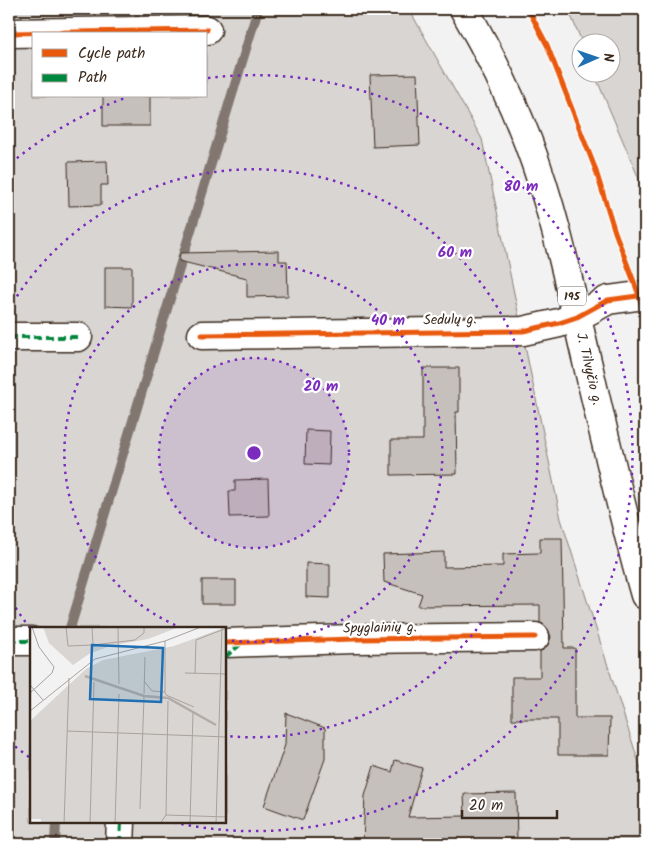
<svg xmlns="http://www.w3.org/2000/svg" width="654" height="853" viewBox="0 0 654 853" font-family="Kalam,sans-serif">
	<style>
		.green { fill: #d8d5d2; stroke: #8a8078; fill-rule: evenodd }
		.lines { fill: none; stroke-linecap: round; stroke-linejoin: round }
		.stream { stroke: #827770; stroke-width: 10 }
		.building { fill: #c6c0bd; stroke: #3b2a1e }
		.street-casing { stroke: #3b2a1e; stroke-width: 31 }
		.primary-casing { stroke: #3b2a1e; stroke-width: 31 }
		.street { stroke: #fff; stroke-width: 28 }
		.primary { stroke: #fff; stroke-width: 28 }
		.quiet { stroke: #00873e; stroke-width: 4; stroke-dasharray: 8 4; stroke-linecap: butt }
		.cycleway-casing { stroke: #fff; stroke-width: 8 }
		.cycleway { stroke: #e8590c; stroke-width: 5 }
		.ring { fill: none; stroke: #7b2cbf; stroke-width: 2.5; stroke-dasharray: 2.5 5 }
		.labels { text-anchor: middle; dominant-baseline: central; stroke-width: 4.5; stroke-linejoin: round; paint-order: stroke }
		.shield { fill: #fff; stroke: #766a62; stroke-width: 1 }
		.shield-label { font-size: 12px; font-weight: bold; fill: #3b2a1e }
		.street-label { font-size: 14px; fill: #3b2a1e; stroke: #fff }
		.inset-river { fill: none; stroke: #b2aba7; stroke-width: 2.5 }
		.inset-road { fill: none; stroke: #a9a29d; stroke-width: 1 }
		.view { fill: #1f6fb2; fill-opacity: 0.15; stroke: #1f6fb2; stroke-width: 2.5 }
		.inset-edge { fill: none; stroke: #3b2a1e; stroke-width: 2.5 }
		.centre { fill: #7b2cbf; stroke: #fff; stroke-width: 2.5 }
		.ring-label { font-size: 15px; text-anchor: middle; font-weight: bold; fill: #7b2cbf; stroke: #fff; stroke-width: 4.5; stroke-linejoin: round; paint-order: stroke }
	</style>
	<rect width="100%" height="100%" fill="#f3f2f2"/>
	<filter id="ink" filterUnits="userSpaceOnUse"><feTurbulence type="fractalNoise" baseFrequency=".02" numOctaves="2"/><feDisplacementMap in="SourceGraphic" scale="10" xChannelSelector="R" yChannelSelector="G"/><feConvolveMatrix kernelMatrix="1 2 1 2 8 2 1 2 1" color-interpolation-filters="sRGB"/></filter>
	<g filter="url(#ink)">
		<!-- green -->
		<path class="green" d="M9,9H409L482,139L561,519L645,782V844H9ZM34,34H206V96H34ZM31,628H225V822H31Z
			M568,9H645V193L594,73L612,72V42H582Z"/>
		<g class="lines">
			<!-- stream -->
			<path class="stream" d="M70,628L258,9
				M55,844L56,822"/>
		</g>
		<!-- building -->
		<path class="building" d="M417,74L420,145L373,147L370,75Z
			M103,96H150V126H103Z
			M107,161L108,185H101V205L69,206L68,162Z
			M279,251V261H287L288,296L247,297V278L179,261L180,253Z
			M105,267H132V307L105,306Z
			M423,368H459V412H456L457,474L391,475V440H423Z
			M306,430L330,431L329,465L305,464Z
			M268,479L269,516L230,517L229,491H235V480Z
			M540,538H562L564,648H575V718H610L609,755H558V719H512V677H540V651L543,650L548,645L551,637L548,629L543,624L540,623V605L418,606L422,594L384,582L383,554L444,552V567L503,566V554L540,553Z
			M306,563L330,564V598L306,597Z
			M202,580H236V604H202Z
			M286,713L325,728V759L303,820L264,806L285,745Z
			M395,760L422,768L408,817L465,816L464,794L516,793L517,844H363L365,796L374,766L392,772Z"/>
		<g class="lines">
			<defs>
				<path id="street" d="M9,33L207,30
					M202,335L523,331L559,323L577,317L608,300L645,295
					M9,337H78
					M9,641H31
					M225,643L354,639L535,637
					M120,844L121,822"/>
				<path id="primary" d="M464,9C489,52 510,95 528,142C551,202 565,265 579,327C600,417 620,507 645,595"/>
			</defs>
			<!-- street casing -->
			<use href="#street" class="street-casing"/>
			<!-- primary casing -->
			<use href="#primary" class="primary-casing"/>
			<!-- street -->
			<use href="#street" class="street"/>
			<!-- primary -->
			<use href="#primary" class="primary"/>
			<!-- quiet -->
			<path class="quiet" d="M9,337H78
				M9,641H31
				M225,657L241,644
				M120,844L121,822"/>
			<defs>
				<path id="cycleway" d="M528,9L547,45L595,168L615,232L639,295L645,322
					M9,33L207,30
					M202,335L523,331L559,323L577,317L608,300L645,295
					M225,643L354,639L535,637"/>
			</defs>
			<!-- cycleway casing -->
			<use href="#cycleway" class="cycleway-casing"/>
			<!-- cycleway -->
			<use href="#cycleway" class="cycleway"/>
		</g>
	</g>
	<!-- distance rings -->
	<circle cx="254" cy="453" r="95" fill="#7b2cbf" fill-opacity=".12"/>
	<g class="ring">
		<circle cx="254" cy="453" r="95"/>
		<path d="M182 628A189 189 0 1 1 226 640"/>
		<path d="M30 628A284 284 0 0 1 9 597M9 309A284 284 0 1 1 227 736"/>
		<path d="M29 757A378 378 0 0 1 11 743M11 163A378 378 0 0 1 128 97M208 78A378 378 0 1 1 172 822"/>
	</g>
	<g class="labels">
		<!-- shield labels -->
		<rect class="shield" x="558" y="286.5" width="28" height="19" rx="4"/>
		<g class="shield-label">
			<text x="572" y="296">195</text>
		</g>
		<!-- street labels -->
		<g class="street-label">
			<text transform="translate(450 320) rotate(-1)">Sedulų g.</text>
			<text transform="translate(589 369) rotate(77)">J. Tilvyčio g.</text>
			<text transform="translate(380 628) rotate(-1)">Spyglainių g.</text>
		</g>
	</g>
	<!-- overview -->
	<g transform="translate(30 627)">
		<rect width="196" height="196" fill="#f3f2f2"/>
		<path d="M13,0H149L118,12L80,19L59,27L43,38L19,16ZM196,0V196L11,197V192H0V94L56,42L73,33L144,19Z" fill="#d8d5d2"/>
		<path class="inset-river" d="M55,49L114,69L138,71L186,98"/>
		<path class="inset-road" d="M36,0L38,19L63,18M62,0L63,18L105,13L114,6V0M88,0L89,57M155,46L197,47M165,47L166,13L197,1M114,54L122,64L135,65L136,68L164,80M0,58L13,73M135,65V14M0,66L22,46L24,40L9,20L2,0M114,67L115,30M0,84L65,32L135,14L171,0M37,104L197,110M110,182L114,70M136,188L197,190M34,197L39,51M60,197L64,55M85,197L89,67M130,197L136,188L138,74M160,197L163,85M186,197L192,0"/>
		<path class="view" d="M62,18L133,21L131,75L60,72Z"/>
		<rect width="196" height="196" class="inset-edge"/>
	</g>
	<circle cx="254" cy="453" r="8" class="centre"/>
	<g class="ring-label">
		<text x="521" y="191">80 m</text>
		<text x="455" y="257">60 m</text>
		<text x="388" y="325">40 m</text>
		<text x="321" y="391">20 m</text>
	</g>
	<!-- margin -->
	<rect width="654" height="853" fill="none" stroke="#fff" stroke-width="30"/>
	<rect x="15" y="15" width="624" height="823" fill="none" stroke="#3b2a1e" stroke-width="2" filter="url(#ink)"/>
	<!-- legend -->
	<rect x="32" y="32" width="175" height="65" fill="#ffffff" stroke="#b1aaa5"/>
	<rect x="42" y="49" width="25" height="8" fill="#e8590c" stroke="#b1aaa5"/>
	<text x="78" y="58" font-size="15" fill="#3b2a1e">Cycle path</text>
	<rect x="42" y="74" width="25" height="8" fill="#00873e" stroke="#b1aaa5"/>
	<text x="78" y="82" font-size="15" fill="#3b2a1e">Path</text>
	<!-- north arrow -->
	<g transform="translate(596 58) rotate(88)"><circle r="24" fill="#ffffff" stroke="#b1aaa5"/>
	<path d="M0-4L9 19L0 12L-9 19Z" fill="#1f6fb2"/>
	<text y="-8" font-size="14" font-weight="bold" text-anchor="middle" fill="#3b2a1e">N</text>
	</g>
	<!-- scale -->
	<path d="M462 810v8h95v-8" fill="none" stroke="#3b2a1e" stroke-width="2.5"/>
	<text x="469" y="810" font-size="15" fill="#3b2a1e" stroke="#ffffff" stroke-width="4" paint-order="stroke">20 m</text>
</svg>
